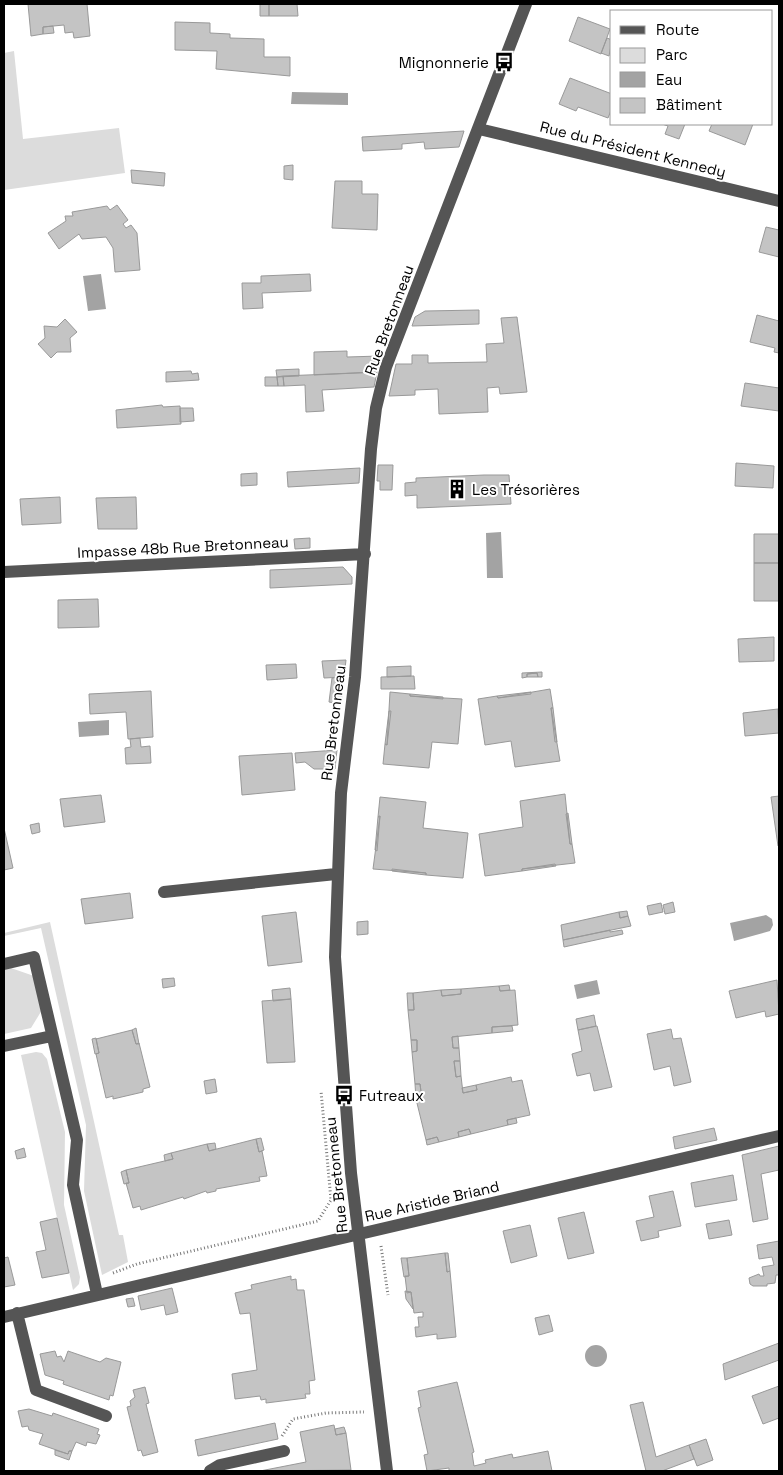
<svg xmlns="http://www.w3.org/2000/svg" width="783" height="1475" viewBox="0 0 783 1475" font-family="'Space Grotesk',sans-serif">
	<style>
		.green { fill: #dcdcdc }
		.water { fill: #a3a3a3 }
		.building { fill: #c4c4c4; stroke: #999 }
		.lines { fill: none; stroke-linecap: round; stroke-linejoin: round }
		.path { stroke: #777; stroke-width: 3; stroke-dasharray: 1 2.5; stroke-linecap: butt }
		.minor { stroke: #555; stroke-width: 12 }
		.labels { text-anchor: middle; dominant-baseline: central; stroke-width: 4; stroke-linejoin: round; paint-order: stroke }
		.poi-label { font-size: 15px; fill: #000; stroke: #fff; text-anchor: start }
		.street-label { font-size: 15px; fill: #000; stroke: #fff }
	</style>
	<rect width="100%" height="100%" fill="#fff"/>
	<!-- green -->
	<path class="green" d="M14,51L23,139L119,128L125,173L4,190V53Z
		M50,922L119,1235H123L128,1262L102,1275L84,1191L86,1125L41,928L4,936V933Z
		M8,967L34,976L42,1010L31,1028L4,1034V968Z
		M36,1052L42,1053L47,1059L65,1132L64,1205L80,1277L79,1284L73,1290L21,1055Z"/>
	<!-- water -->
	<path class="water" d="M292,92L348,93V105L291,104Z
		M101,274L106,309L88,311L83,276Z
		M501,532L503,578H487L486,533Z
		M109,720V735L79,737L78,722Z
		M766,915L772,919L773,925L770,931L734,941L730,923Z
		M597,980L600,994L577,999L574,985Z
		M585 1356a11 11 0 1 1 22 0a11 11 0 1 1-22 0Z"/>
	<!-- building -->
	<path class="building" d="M28,4H87L90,36L74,38L73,32L65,33L64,25L43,27V34L31,36Z
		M260,4H269V16H260Z
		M269,4H297L298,16H269Z
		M578,17L610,29L601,54L569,41Z
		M175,22L210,23V33L230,34V38L264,39V57H290V76L216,69L217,51L175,50Z
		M53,26L54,33L43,34V27Z
		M607,38L612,40L609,56L601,53Z
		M570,78L612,94V108L608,118L578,107L576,111L559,104Z
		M662,124H685L679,139L665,134L668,126Z
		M712,124H753L745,145L709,131Z
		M464,131L459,147L425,149L424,142L402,144V149L363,151L362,137Z
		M293,165V180L284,179V166Z
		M131,170L165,173L164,186L132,183Z
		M335,181H362V194H378L377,230L332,228Z
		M117,205L128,220L123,224L126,228L131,225L137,233L140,270L115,272L113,248L106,237L82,239L79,234L59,249L48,233L66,221L65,216H73L72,212L107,206L110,210Z
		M766,227L779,230V257L759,252Z
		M310,274L311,291L262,293L263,308L243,309L242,283H261V276Z
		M479,310V324L412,326L415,317L425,311Z
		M757,315L779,321V353L774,352L775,348L750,342Z
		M517,317L527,392L500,394L499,387L487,388L488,412L439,414L438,389L415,390V395L389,396L396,364H412V355H428V363L487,362L486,344L504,343L501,318Z
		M65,319L77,332L70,338L71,352H57L51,358L38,344L45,338L44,326L57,327Z
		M347,351V357L380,356L377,372L314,375V352Z
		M299,369V376L277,377L276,370Z
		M191,371L192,374L198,373L199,380L166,382V372Z
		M377,372L374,387L322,390L324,411L306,412L305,385L284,386L283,376Z
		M283,376L284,386H278L277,377Z
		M265,377H277L278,386H265Z
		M745,383L779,388V411L741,406Z
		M162,405L163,407L180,406L181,424L117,428L116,410Z
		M180,408H193L194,421L180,422Z
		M736,463L774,466L773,488L735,486Z
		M378,465H393L392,490H380V481H377Z
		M360,468L359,483L288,487L287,472Z
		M257,473V485L241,486V474Z
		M484,475H509L511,504L417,508V495L405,496V483L416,482V478Z
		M60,497L61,523L22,525L20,499Z
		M136,497L137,529H98L96,498Z
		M754,534H779V563H754Z
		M310,538V548L295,549L294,539Z
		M754,563H779V601H754Z
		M343,567L352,577V584L270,588V570Z
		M98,599L99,627L58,628V600Z
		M774,637V661L739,662L738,639Z
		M346,660L344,677L324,678L322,661Z
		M296,664L297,678L267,680L266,665Z
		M411,666V676L387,677V667Z
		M542,672V677H538L537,673L527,674V677L522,678V673Z
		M537,673L538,677H527V674Z
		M414,676L415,689H381V677Z
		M344,677L341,704L329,702L332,678Z
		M550,689L553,708H551L560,761L515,767L511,741L485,745L478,699L497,696L498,698Z
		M151,691L153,737L128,739L126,712L90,714L89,694Z
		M390,692L410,694V696L462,699L458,744L432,742L429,768L383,764L385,744L387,745Z
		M531,692V694L498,698L497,696Z
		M410,694L443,697V699L410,696Z
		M551,708H553L557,742H555Z
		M778,709L779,733L745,736L743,713Z
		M389,711H391L387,745L385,744Z
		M140,738L141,747L150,746L151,763L126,764L125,748L131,747L130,739Z
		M337,750L335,769H314L305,762L296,763L295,753Z
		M292,753L295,790L242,795L239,756Z
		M565,794L570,844H572L575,863L522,869V871L485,876L479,834L523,827L520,801Z
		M101,795L105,822L64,827L60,799Z
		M779,796V846H778L771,797Z
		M380,797L426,802L423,828L468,833L463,878L426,875V873L373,869L380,816L378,817Z
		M568,813L572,844H570L566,814Z
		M380,816L377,851L375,850L378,817Z
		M39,823L40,832L32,834L30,825Z
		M4,828L13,868L4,870Z
		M555,864L556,866L522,871V869Z
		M392,869L426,873V875L392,871Z
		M130,893L133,918L85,924L81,899Z
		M673,902L675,912L665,914L663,905Z
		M661,903L663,912L649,915L647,906Z
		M627,911L628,916L620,918L619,912Z
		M296,912L302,962L268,966L262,916Z
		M619,912L620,918L628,916L631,926L563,940L561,925Z
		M368,921V934L357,935V922Z
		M610,930V932L622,930L623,934L564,947L563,940Z
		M174,978L175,986L163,988L162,979Z
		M777,980L779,1014L766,1017L765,1011L736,1018L729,991Z
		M509,985L510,990L500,991L499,986Z
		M499,986L500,991L515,990L518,1025L492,1027V1033L452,1037L453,1048H459L460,1061H454L456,1077L461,1076L463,1093L477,1090L476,1085L511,1077L512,1082L522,1080L530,1115L507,1120L508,1125L471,1134L469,1129L458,1132L459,1137L439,1142L437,1137L426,1140L416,1099H422L420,1084H415L412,1052L417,1051V1040H411L408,1010H414L413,993L441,990L442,996L461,994V989Z
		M290,988L291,999L273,1001L272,990Z
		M461,989V994L442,996L441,990Z
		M407,993H413L414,1010H408Z
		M291,999L295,1062L267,1063L262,1001Z
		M594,1015L596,1026L578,1030L576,1019Z
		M512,1026L513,1031L492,1033V1027Z
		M597,1026L612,1087L594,1091L590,1073L577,1076L572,1054L582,1051L578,1030Z
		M136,1028L139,1044H136L132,1030Z
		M671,1029L673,1039L681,1038L691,1082L674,1086L670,1066L654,1070L647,1034Z
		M132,1030L136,1044L139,1043L150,1087L143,1089V1092L113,1099V1096L106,1098L96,1054L99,1053L96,1039Z
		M458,1036L459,1048H453L452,1037Z
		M96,1038L99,1053L95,1054L92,1039Z
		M411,1040H417V1051L412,1052Z
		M454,1061H460L461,1076L456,1077Z
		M215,1079L217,1092L206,1094L204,1081Z
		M415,1084H420L422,1099H416Z
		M476,1085L477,1090L463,1093L462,1088Z
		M516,1118L517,1123L508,1125L507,1120Z
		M714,1128L717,1140L675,1149L673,1137Z
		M469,1129L471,1134L459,1137L458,1132Z
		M437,1137L439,1142L427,1145L426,1140Z
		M261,1138L264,1150L259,1152L256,1139Z
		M256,1139L259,1152L262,1151L267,1176L259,1177L260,1181L216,1189V1191L207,1193L206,1191L184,1199L183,1197L141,1210L140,1206L133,1208L126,1183H129L126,1170L173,1159L171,1153L207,1144L209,1151Z
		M215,1143L216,1149L209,1151L207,1144Z
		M779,1146V1170L761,1174L768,1219L753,1222L742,1155Z
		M24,1148L26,1157L17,1159L15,1151Z
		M171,1153L173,1159L165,1161L164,1155Z
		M126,1170L129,1183L124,1184L121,1172Z
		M733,1175L737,1200L695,1207L691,1183Z
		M673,1191L681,1226L658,1231L659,1237L641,1241L636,1221L654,1217L649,1196Z
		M584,1212L594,1253L568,1259L558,1218Z
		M57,1218L69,1273L42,1278L36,1252L46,1250L40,1222Z
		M729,1220L732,1235L709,1239L706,1224Z
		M530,1225L537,1256L511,1263L503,1231Z
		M779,1241V1275H776L775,1283L767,1284V1286H753L750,1284L749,1278L759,1274L760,1276H764L762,1267L774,1265L772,1257L759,1259L757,1245Z
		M445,1253L447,1272L450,1271L456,1337L437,1339V1334L416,1337L415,1327H419L418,1317H423V1312L414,1313L411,1292L407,1293L405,1276H409L407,1258Z
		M445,1253H448L450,1271L447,1272Z
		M8,1257L15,1285L4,1287V1258Z
		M401,1258H407L409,1276L404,1277Z
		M291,1276V1280L296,1279L297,1290H304L315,1380L309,1381L310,1394H305L306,1398L266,1403V1399L261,1400L260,1396L235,1399L232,1374L257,1370L250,1313L240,1314L235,1293L252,1289L251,1285Z
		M172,1288L178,1312L166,1315L164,1305L141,1310L138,1296Z
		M405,1291L411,1292L413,1309L406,1299Z
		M133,1298L135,1306L128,1307L126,1299Z
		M549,1315L553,1331L539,1335L535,1318Z
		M779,1343V1360L725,1380L723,1364Z
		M55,1351L57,1357L61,1356L64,1362L68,1351L100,1362L106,1358L121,1362L113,1396L110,1395L109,1400L63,1384L64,1381L45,1375L40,1354Z
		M457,1382L474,1452L472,1453L474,1466L486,1463L485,1460L512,1454L513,1458L548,1451L552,1471H449V1468L427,1471L424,1455L428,1454L418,1408L421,1407L418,1391Z
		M779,1386V1418L763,1424L752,1396Z
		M145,1387L149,1403L146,1404L158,1452L143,1456L141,1450L138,1451L127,1407L131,1406L130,1401L135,1397L133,1390Z
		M643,1402L656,1457L689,1445L694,1459L662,1471H646L630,1405Z
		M29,1409L52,1416L53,1413L99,1429L97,1434L100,1435L96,1444L87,1442L86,1446L76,1442L72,1451H69L68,1454L39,1444L43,1434L29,1430L28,1426L22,1427L18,1411Z
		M275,1423L278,1439L198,1456L195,1440Z
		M334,1425L336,1435L346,1433L351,1470L260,1471L306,1462L300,1432Z
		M344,1427L346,1433L336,1435L335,1429Z
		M706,1439L713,1460L697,1466L689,1445Z
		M55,1450L68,1454L69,1451H72L69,1460L55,1455Z"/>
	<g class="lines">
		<!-- path -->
		<path class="path" d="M381,1246L388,1295
			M113,1273L137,1264L318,1221L331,1200L321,1091
			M282,1436L293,1419L326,1413L364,1412"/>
		<!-- minor -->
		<path class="minor" d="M479,129L779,201
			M4,572L365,554
			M164,892L336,874
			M4,964L34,957L77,1140L73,1185L97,1294
			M4,1046L52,1036
			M17,1313L36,1390L106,1416
			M4,1317L779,1136
			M210,1471L220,1465L284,1451
			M387,1471L351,1173L335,957L341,793L355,677L371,449L376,408L386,367L526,4"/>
	</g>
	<!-- icons -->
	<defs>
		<symbol id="bus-bare" viewBox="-9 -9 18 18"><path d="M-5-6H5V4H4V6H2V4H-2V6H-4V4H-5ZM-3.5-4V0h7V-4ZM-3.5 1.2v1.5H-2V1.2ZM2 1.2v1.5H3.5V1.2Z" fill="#000" stroke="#fff" stroke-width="2.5" paint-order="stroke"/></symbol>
		<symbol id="building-bare" viewBox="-9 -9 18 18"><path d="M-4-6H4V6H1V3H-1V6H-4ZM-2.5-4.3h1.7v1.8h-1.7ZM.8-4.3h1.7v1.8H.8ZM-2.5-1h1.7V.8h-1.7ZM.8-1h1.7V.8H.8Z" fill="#000" stroke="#fff" stroke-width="2.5" paint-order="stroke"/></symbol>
	</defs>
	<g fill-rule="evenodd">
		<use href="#bus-bare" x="490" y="48" width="28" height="28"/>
		<use href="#building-bare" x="443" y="475" width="28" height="28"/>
		<use href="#bus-bare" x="330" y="1081" width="28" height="28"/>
	</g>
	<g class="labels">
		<!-- poi labels -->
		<g class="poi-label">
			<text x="489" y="62" text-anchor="end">Mignonnerie</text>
			<text x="472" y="489">Les Trésorières</text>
			<text x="359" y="1095">Futreaux</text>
		</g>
		<!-- street labels -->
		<g class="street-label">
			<text transform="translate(633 149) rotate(14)">Rue du Président Kennedy</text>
			<text transform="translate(389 320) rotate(-70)">Rue Bretonneau</text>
			<text transform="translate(183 547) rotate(-3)">Impasse 48b Rue Bretonneau</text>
			<text transform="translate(333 723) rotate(-83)">Rue Bretonneau</text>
			<text transform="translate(336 1175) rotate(-96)">Rue Bretonneau</text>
			<text transform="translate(432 1201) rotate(-13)">Rue Aristide Briand</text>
		</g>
	</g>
	<!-- border -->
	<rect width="783" height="1475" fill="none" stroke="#000000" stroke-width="10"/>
	<!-- legend -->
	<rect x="610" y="10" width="162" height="115" fill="#ffffff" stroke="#999999"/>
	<rect x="620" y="26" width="25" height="8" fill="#555555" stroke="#999999"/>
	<text x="656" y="35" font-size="15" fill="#000000">Route</text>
	<rect x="620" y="48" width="25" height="15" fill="#dcdcdc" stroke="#999999"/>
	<text x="656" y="60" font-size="15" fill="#000000">Parc</text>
	<rect x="620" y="72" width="25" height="15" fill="#a3a3a3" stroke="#999999"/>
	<text x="656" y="85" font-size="15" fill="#000000">Eau</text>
	<rect x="620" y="98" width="25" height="15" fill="#c4c4c4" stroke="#999999"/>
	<text x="656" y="110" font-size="15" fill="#000000">Bâtiment</text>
</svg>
